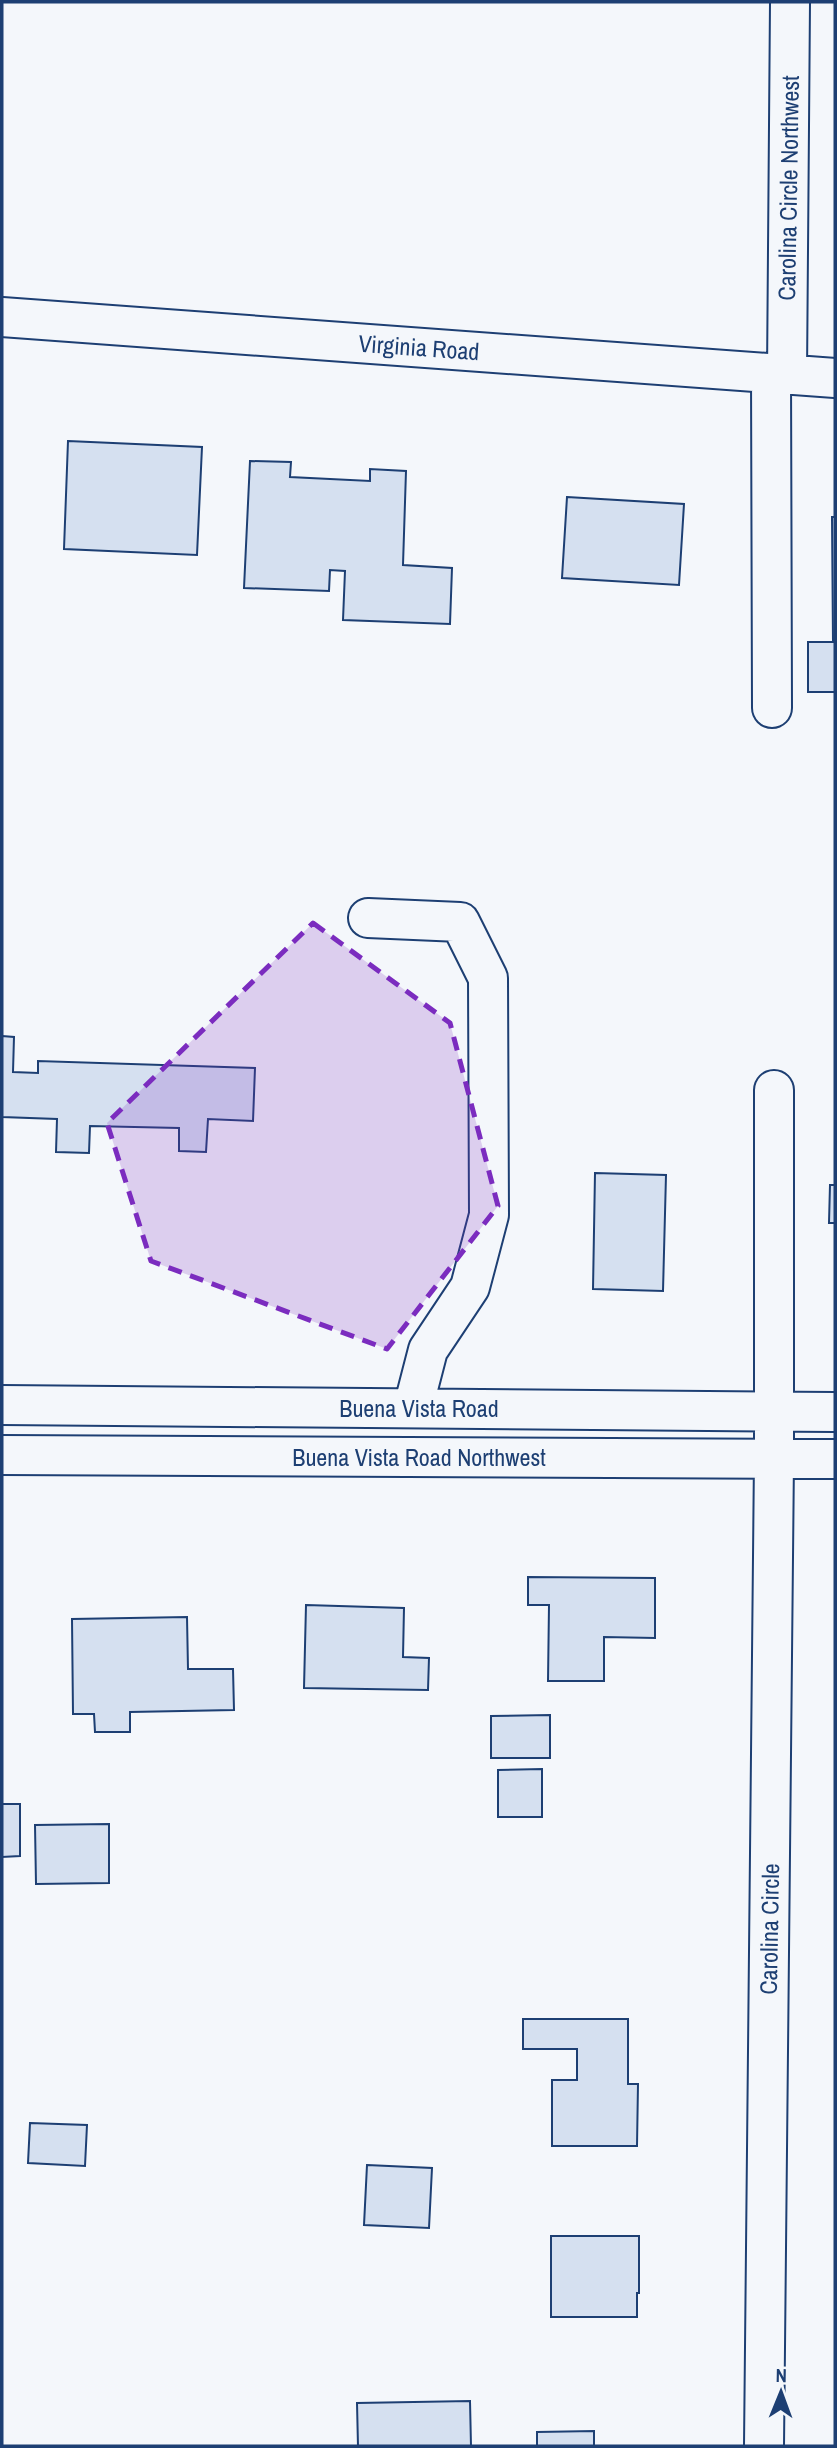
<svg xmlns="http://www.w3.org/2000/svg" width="837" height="2448" viewBox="0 0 837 2448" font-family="'Archivo Narrow',sans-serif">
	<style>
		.building { fill: #d5e0f0; stroke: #1d3f73; stroke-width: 2 }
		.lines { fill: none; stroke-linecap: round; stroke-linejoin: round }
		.minor-casing { stroke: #1d3f73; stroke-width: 42 }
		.minor { stroke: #f4f7fb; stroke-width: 38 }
		.marked { fill: #7b2cbf; fill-opacity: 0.2; stroke: #7b2cbf; stroke-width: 5; stroke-dasharray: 14 9; stroke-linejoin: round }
		.labels { text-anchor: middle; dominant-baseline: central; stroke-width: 5; stroke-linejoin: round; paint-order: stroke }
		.street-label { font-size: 24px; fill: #1d3f73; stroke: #f4f7fb }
	</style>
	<rect width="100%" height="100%" fill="#f4f7fb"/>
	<!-- building -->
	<path class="building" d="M68,441L202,447L197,555L64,549Z
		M250,461L291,462L290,477L370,481V469L406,471L403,565L452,568L450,624L343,620L345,571L330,570L329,591L244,588Z
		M567,497L684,504L679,585L562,578Z
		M832,517H835V692H808V642H833Z
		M2,1036L14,1037L13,1072L38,1073V1061L255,1068L253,1121L208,1119L206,1152L179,1151V1128L90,1126L89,1153L56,1152L57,1119L2,1117Z
		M595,1173L666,1175L663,1291L593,1289Z
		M830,1185H835V1223H829Z
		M528,1577L655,1578V1638L604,1637V1681H548L549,1605H528Z
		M306,1605L404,1608L403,1657L429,1658L428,1690L304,1688Z
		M187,1617L188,1669H233L234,1710L130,1712V1732H95L94,1714H73L72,1619Z
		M550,1715V1758H491V1716Z
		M542,1769V1817H498V1770Z
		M2,1804H20V1856L2,1857Z
		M109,1824V1883L36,1884L35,1825Z
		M523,2019H628V2084H638L637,2146H552V2080H577V2049H523Z
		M30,2123L87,2125L85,2166L28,2163Z
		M367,2165L432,2168L429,2228L364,2225Z
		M551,2236H639V2293H637V2317H551Z
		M470,2401L471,2446H358L357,2403Z
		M594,2431V2446H537V2432Z"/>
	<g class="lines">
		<defs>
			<path id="minor" d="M2,317L835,378
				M771,373L772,708
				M787,374L790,2
				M368,918L460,922L488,978L489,1215L470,1287L428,1350L413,1408
				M2,1405L835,1412
				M2,1455L835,1459
				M764,2446L774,1458V1090"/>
		</defs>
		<!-- minor casing -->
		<use href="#minor" class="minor-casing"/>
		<!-- minor -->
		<use href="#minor" class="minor"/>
	</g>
	<!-- marked area -->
	<path class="marked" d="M313,923L450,1023L498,1206L387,1349L151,1261L107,1123Z"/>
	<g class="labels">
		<!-- street labels -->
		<g class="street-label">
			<text transform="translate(788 188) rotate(-89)">Carolina Circle Northwest</text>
			<text transform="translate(419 347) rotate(4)">Virginia Road</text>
			<text x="419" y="1408">Buena Vista Road</text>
			<text x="419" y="1457">Buena Vista Road Northwest</text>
			<text transform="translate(769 1929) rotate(-89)">Carolina Circle</text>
		</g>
	</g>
	<!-- border -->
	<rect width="837" height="2448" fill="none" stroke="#1d3f73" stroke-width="7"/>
	<!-- north arrow -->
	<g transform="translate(781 2392) rotate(1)" stroke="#f4f7fb" stroke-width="5" paint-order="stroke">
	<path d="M0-5L12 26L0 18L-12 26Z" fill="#1d3f73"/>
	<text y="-10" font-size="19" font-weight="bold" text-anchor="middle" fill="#1d3f73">N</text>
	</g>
</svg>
